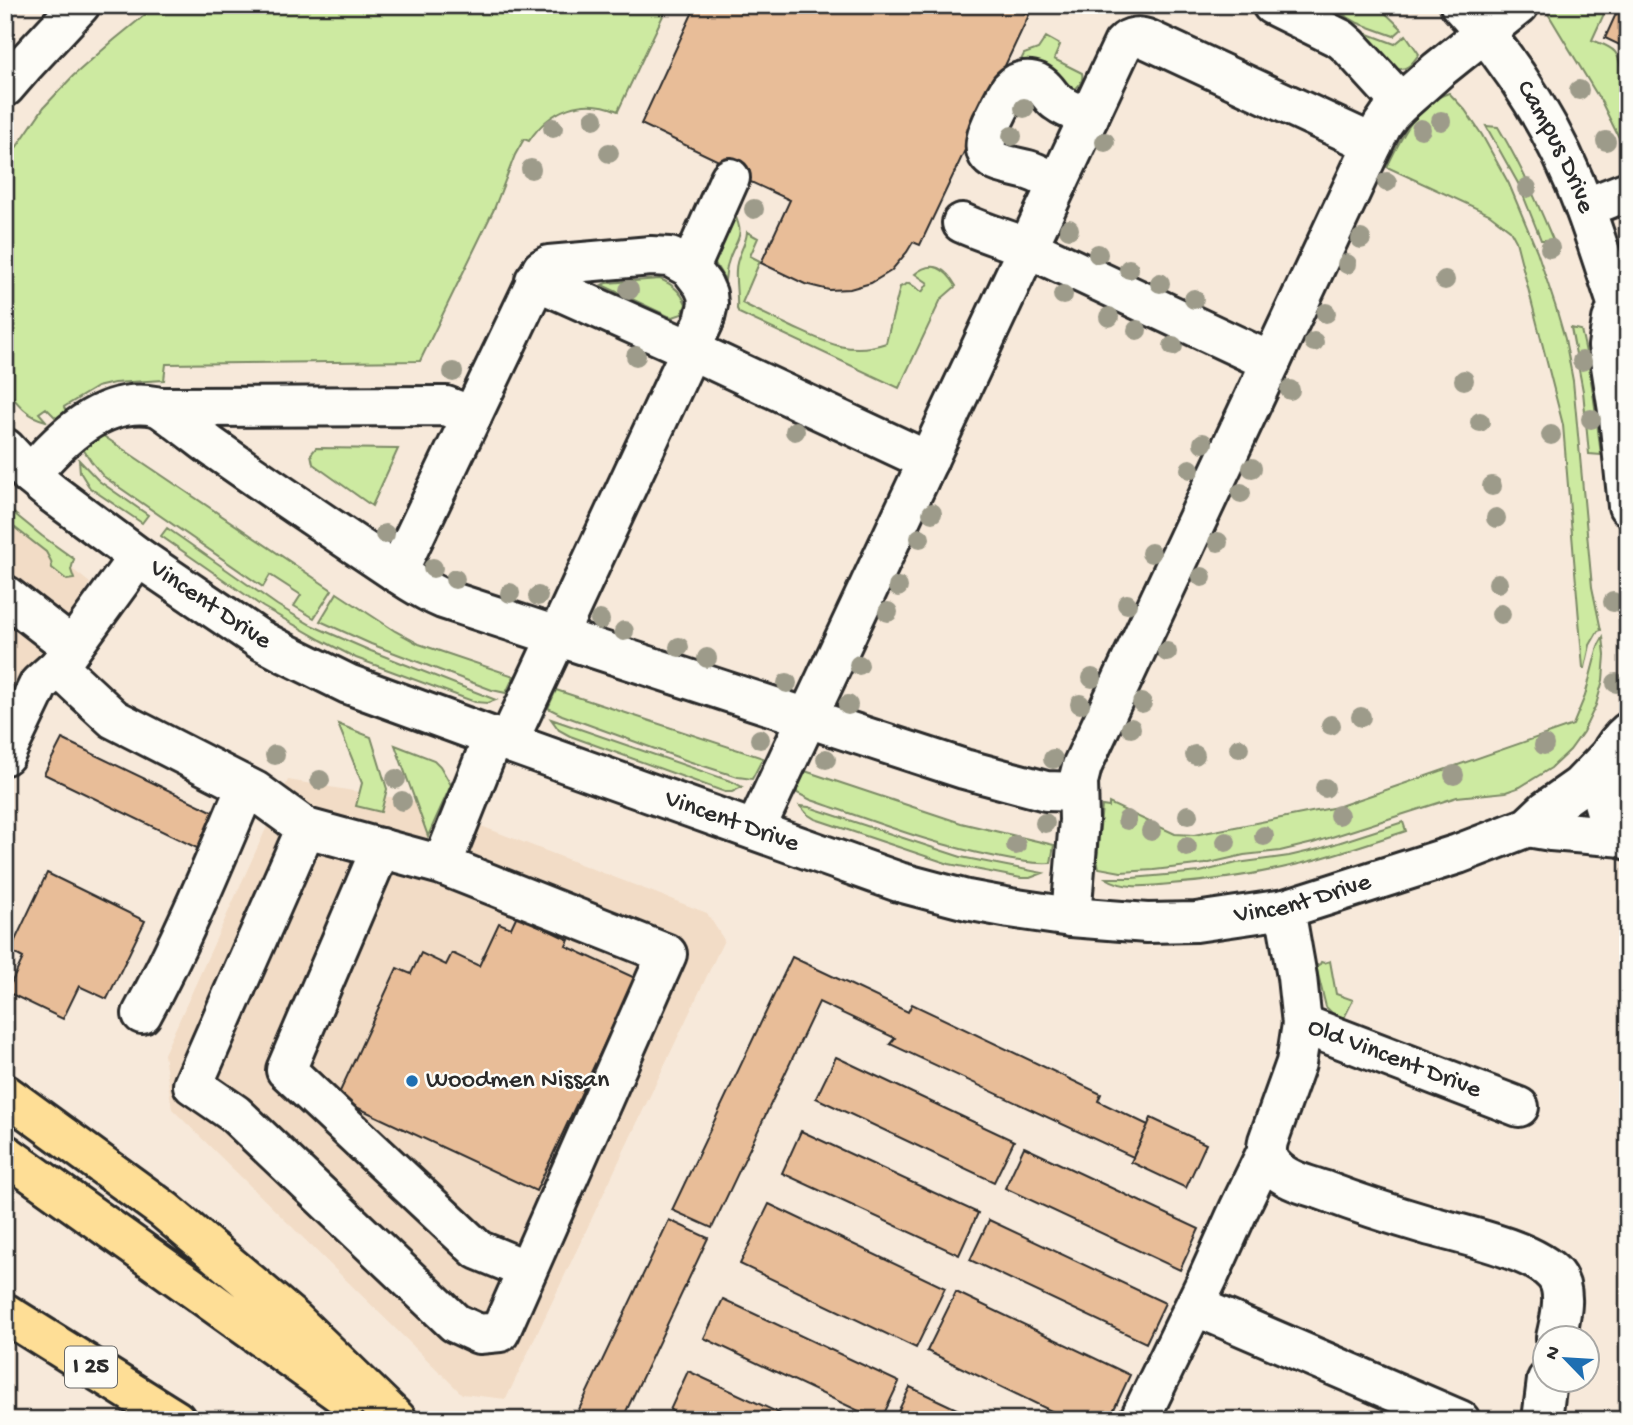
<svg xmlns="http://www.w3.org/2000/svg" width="1633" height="1425" viewBox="0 0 1633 1425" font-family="'Gochi Hand',sans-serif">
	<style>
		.built { fill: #f2dcc6 }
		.grass { fill: #cdeaa1; stroke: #7c8a66; stroke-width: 2 }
		.building { fill: #e8bd98; stroke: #2b2b2b; stroke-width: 2 }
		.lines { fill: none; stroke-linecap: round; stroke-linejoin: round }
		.minor-casing { stroke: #2b2b2b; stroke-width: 44 }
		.highway-casing { stroke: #2b2b2b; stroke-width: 44 }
		.minor { stroke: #fdfcf7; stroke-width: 38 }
		.highway { stroke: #fede96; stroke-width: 38 }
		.tree { fill: #9d9b8a }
		.poi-dot { fill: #1f6fb2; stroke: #fdfcf7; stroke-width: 2.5 }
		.labels { text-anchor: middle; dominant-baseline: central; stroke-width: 5; stroke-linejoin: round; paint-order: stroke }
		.shield { fill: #fdfcf7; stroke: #6a6a68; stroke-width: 2 }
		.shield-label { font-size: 24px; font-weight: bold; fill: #2b2b2b }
		.street-label { font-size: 26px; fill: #2b2b2b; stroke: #fdfcf7 }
		.poi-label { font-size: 26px; fill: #2b2b2b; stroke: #fdfcf7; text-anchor: start }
	</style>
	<rect width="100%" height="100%" fill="#f7e9da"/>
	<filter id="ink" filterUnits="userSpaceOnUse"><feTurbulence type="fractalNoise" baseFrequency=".0143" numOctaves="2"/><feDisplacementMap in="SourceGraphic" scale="14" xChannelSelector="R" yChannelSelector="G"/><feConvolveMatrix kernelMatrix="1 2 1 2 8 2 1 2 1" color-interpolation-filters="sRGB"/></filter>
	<g filter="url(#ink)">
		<!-- built -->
		<path class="built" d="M5,516L90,583L5,745Z
			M288,780L419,802L707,913L724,940L506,1399L462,1394L172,1109L164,1054Z"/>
		<!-- grass -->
		<path class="grass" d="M157,5H668L618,111C583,96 550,109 529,141L524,139L515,155L494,209L420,361L166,364L164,380L114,383L97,387L64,407L67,415L61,419H57L46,408L39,413L46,421C27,417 17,403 5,388V164L44,107L73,76L114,40Z
			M1327,5H1377L1402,29L1394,36L1358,23Z
			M1552,5H1608L1592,40C1599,43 1610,46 1615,52C1622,60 1616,65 1628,72V156L1602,103L1547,12Z
			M1355,29L1395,44L1406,35L1419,54C1412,64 1407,71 1394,69Z
			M1046,37L1060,45L1054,59L1082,73C1084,81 1078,88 1071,92L1019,68L1020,62L1024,54L1038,49Z
			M1449,93L1465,110L1482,135L1509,184L1537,251L1556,308L1565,339L1573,381L1592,587L1601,630L1598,631L1590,645L1585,668H1583L1563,425L1516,241L1510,230L1489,214L1387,167C1401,139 1416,103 1449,93Z
			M1486,126L1498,127C1520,163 1537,201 1553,240H1541L1519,185Z
			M734,213C747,240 734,239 728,263C726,268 726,275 725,280L713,260Z
			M747,232L758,238L750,256L760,261L742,303C758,311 775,319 792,327C825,342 849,356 886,343L900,287L909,283L922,292L928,283L915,274C932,259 946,269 956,286L941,299L899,388L739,313L737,309C738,296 735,283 736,270C736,256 746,246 747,232Z
			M660,279C672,284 681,291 686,304L682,314L673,317L668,316L602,285L606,283Z
			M1571,328L1581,330C1591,371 1596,413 1601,455L1589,454L1583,391Z
			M102,435L332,590L314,618L294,606L301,595L270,575L263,587L103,476L91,461L83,449L94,438Z
			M316,448L398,449L372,506L313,464L311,454Z
			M79,460L99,481L148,515L142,523L90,488L80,472Z
			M5,506L42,536L74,559L71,570L74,579L67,580L52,568L51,561L46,552L5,520Z
			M167,528L277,605L311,625L371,651L496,700L488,703L475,702L356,658L321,640L263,607L161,536Z
			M337,593L395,631L419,644L514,676L506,693L492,690L371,644L320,621Z
			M1603,637L1605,655L1603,680L1596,705L1583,732L1570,750L1551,768L1520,787L1506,792L1457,797L1313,843L1280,851L1244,855L1205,864L1154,870L1121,872L1099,868L1097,859L1102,806L1109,807V803L1175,834L1194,835L1337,807L1573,725L1585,696L1598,646Z
			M556,690L763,758L752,779L738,777L688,761L562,715L548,708Z
			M551,719L733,782L742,787L732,792H725L570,736L559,730Z
			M338,724L371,737L387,789L381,812L356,806L362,783Z
			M395,745L434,760L440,766L451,785L428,836Z
			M805,771L961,823L1054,845L1051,863C1031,864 1012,860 992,856C930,844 871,820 811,800L797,793V787Z
			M800,806L809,807L961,857L1043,873L1030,878H1021L949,864L815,819L807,814Z
			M1403,822L1406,831C1372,842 1338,854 1303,863C1259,874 1214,881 1170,884C1150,886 1124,890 1106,878H1132L1200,872L1237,863L1289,856L1319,849Z
			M1330,961L1336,994L1353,1000L1344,1018L1333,1014L1326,1007L1316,966L1320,964L1321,962L1324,963Z"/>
		<!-- building -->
		<path class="building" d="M696,5H1024L1021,11L1029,15L920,245L913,242L907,252L891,271L871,283L850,289L829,290L805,284L761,263L790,200L742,178L744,173L641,124Z
			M1620,5H1628V49L1605,38Z
			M62,739L220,815L203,851L44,774Z
			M47,873L145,921L107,999L79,986L63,1019L7,992L23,958L10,951Z
			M517,915L569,940L566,946L635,978L536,1191L337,1098L397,968L411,974L421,953L446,965L452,953L479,966L499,923L511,928Z
			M792,957L908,1012L912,1004L1101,1094L1098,1101L1148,1125L1133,1157L890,1044L895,1038L819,1002L712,1228L672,1210Z
			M836,1057L1014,1141L994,1182L816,1098Z
			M1151,1118L1206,1144L1186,1188L1131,1162Z
			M801,1131L978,1213L959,1255L782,1173Z
			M1024,1147L1199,1229L1180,1270L1005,1188Z
			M769,1204L945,1288L916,1348L740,1264Z
			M669,1220L708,1238L622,1420H574Z
			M989,1220L1165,1303L1146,1343L970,1260Z
			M956,1292L1130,1375L1109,1420H1070L927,1351Z
			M723,1299L899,1382L881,1420H878L704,1338Z
			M688,1371L794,1420H690L670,1410Z
			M910,1387L980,1420H894Z"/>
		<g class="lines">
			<defs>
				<g id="minor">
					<path d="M1272,5L1341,39L1349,46L1401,103"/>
					<path id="s1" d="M1460,5C1514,63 1558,135 1585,209C1597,241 1607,274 1618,306L1628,313"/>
					<path d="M5,87L24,65L80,5"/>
					<path d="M1058,183C1048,179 1038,173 1028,170C996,162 974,163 992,123C998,112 1003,99 1010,89C1020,78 1035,78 1045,89C1049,93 1052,99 1057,102C1066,109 1078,113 1089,117"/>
					<path d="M1585,208L1628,191"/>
					<path d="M962,223C984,233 1006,239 1028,248L1271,362"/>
					<path d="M690,268L730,178"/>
					<path d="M535,280L691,350L928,461"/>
					<path d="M1618,306L1612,320L1608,346L1619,417L1628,506"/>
					<path d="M158,407L446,406L472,416"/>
					<path id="s2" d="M5,448L30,475L52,493L138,557L259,639L287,654L348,684L493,737L899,882L967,900L1010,908L1071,917L1147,923L1196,922L1285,909L1458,854L1528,827L1546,810L1580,786L1607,758"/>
					<path d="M30,475C60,439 103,396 155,406C163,408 201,439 211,446C259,480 308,513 357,546C385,564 412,585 443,599L964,769L1046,791L1078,792"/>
					<path d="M397,573L542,269L549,265L651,256L670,257L690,268L703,285L707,294L708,304L704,321L508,742"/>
					<path d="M5,595L72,647"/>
					<path d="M58,667L114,719L255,791L306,828"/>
					<path d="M1628,732C1595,760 1591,813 1628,840"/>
					<path d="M5,755L39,684L58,667L138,557"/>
					<path d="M1528,827L1551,831L1624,837"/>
					<path d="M755,830C877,568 1001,306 1123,44C1130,36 1139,36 1149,40L1373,144"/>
					<path d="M381,848L286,1070L478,1250L527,1270"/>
					<path d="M442,865L306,828L193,1085L235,1114L455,1323L479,1334L500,1332L667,954L442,865L493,737"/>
					<path id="s3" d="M1285,909L1297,977L1302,1024L1519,1107"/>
					<path d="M1071,917L1079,820L1078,782L1082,766L1373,144L1382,126L1391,113L1401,103L1438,70L1519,5"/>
					<path d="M142,1014C182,941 214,863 246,787"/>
					<path d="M1302,1024L1296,1063L1268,1141C1266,1151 1266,1158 1273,1166C1286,1181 1308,1185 1325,1191C1359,1204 1393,1215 1427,1225C1459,1234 1535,1250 1555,1275C1568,1292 1560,1319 1556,1338"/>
					<path d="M1195,1306L1460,1420"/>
					<path d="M1139,1420L1208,1278L1239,1209L1266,1153"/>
					<path d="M1542,1420L1547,1380"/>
				</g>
				<path id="highway" d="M5,1094L164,1210L294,1320L397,1420
					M5,1154L348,1399
					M5,1313L176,1420"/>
			</defs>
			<!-- minor casing -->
			<use href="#minor" class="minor-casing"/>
			<!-- highway casing -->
			<use href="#highway" class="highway-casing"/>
			<!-- minor -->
			<use href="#minor" class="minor"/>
			<!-- highway -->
			<use href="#highway" class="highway"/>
		</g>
		<!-- trees -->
		<g class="tree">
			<circle cx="1579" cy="90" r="10"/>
			<circle cx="1024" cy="108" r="10"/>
			<circle cx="594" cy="119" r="10"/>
			<circle cx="1441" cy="121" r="10"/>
			<circle cx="553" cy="128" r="10"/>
			<circle cx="1421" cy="129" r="10"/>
			<circle cx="1012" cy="136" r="10"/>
			<circle cx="1606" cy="141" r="10"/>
			<circle cx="1105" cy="142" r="10"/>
			<circle cx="609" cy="153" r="10"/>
			<circle cx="531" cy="169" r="10"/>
			<circle cx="1387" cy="182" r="10"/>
			<circle cx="1527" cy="188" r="10"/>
			<circle cx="754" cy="209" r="10"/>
			<circle cx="1069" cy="229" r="10"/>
			<circle cx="1361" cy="239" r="10"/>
			<circle cx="1550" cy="248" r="10"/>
			<circle cx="1098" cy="254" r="10"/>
			<circle cx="1347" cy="264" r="10"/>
			<circle cx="1129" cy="269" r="10"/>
			<circle cx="1445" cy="280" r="10"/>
			<circle cx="1160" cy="283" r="10"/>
			<circle cx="629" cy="290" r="10"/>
			<circle cx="1063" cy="295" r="10"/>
			<circle cx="1194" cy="299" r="10"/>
			<circle cx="1326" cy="313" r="10"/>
			<circle cx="1109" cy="317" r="10"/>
			<circle cx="1137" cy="330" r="10"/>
			<circle cx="1314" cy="342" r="10"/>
			<circle cx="1173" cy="346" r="10"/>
			<circle cx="636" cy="356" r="10"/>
			<circle cx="1582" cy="361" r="10"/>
			<circle cx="453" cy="372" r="10"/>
			<circle cx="1464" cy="380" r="10"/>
			<circle cx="1290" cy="390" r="10"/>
			<circle cx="1591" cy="419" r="10"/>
			<circle cx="1480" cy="422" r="10"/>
			<circle cx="795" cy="431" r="10"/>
			<circle cx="1551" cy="435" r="10"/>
			<circle cx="1203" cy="443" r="10"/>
			<circle cx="1252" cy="468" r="10"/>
			<circle cx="1190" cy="469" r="10"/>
			<circle cx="1492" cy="486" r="10"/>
			<circle cx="1241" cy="493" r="10"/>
			<circle cx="932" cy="513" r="10"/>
			<circle cx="1496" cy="518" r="10"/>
			<circle cx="385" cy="534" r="10"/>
			<circle cx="920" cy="538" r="10"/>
			<circle cx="1218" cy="542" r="10"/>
			<circle cx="1151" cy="553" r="10"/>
			<circle cx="433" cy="568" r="10"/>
			<circle cx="1202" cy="577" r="10"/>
			<circle cx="455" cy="579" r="10"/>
			<circle cx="1498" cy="583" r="10"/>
			<circle cx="898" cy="587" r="10"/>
			<circle cx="510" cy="593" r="10"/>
			<circle cx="538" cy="596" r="10"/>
			<circle cx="1613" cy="602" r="10"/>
			<circle cx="1127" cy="604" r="10"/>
			<circle cx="888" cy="612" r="10"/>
			<circle cx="1501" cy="614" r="10"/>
			<circle cx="600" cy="620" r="10"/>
			<circle cx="624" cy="631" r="10"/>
			<circle cx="679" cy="647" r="10"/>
			<circle cx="1167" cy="652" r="10"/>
			<circle cx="707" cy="658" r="10"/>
			<circle cx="859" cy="665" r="10"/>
			<circle cx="1092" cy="678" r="10"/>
			<circle cx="787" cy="683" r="10"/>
			<circle cx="1616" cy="683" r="10"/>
			<circle cx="1142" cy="703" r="10"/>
			<circle cx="1080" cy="704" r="10"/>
			<circle cx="848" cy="705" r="10"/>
			<circle cx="1361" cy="717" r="10"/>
			<circle cx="1331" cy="725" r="10"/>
			<circle cx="1131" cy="728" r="10"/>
			<circle cx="760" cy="739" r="10"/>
			<circle cx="1544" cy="745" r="10"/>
			<circle cx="1239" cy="748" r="10"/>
			<circle cx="275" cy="755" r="10"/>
			<circle cx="1195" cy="755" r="10"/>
			<circle cx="826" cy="759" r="10"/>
			<circle cx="1053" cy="759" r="10"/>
			<circle cx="1454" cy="775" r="10"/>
			<circle cx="396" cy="779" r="10"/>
			<circle cx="320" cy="780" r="10"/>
			<circle cx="1325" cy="788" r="10"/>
			<circle cx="402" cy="801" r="10"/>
			<circle cx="1188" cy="815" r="10"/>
			<circle cx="1339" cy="815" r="10"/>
			<circle cx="1127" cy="820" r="10"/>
			<circle cx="1045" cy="823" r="10"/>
			<circle cx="1151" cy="831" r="10"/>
			<circle cx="1264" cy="836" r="10"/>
			<circle cx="1226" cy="842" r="10"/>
			<circle cx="1016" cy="845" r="10"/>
			<circle cx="1187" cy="847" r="10"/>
		</g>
	</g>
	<!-- markers -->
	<circle class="poi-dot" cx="412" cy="1081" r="7"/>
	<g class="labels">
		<!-- shield labels -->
		<rect class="shield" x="65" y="1346.5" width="52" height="41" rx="5"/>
		<g class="shield-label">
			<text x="91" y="1367">I 25</text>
		</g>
		<!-- street labels -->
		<g class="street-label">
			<text stroke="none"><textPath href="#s1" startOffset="172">Campus Drive</textPath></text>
			<text stroke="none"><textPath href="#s2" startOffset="259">Vincent Drive</textPath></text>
			<text stroke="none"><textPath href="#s2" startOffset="826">Vincent Drive</textPath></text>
			<text stroke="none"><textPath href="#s2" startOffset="1414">Vincent Drive</textPath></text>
			<text stroke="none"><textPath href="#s3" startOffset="215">Old Vincent Drive</textPath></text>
		</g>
		<!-- poi labels -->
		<g class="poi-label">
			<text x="426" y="1081">Woodmen Nissan</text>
		</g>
	</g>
	<!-- margin -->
	<rect width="1633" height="1425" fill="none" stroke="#fdfcf7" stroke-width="28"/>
	<rect x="14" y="14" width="1605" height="1397" fill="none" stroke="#2b2b2b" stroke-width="2.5" filter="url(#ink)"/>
	<!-- north arrow -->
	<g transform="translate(1566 1359) rotate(295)"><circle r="33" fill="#fdfcf7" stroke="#a9a8a5" stroke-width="2"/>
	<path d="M0-5L12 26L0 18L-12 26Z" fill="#1f6fb2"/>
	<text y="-10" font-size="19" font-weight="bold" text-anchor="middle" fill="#2b2b2b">N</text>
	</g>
</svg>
